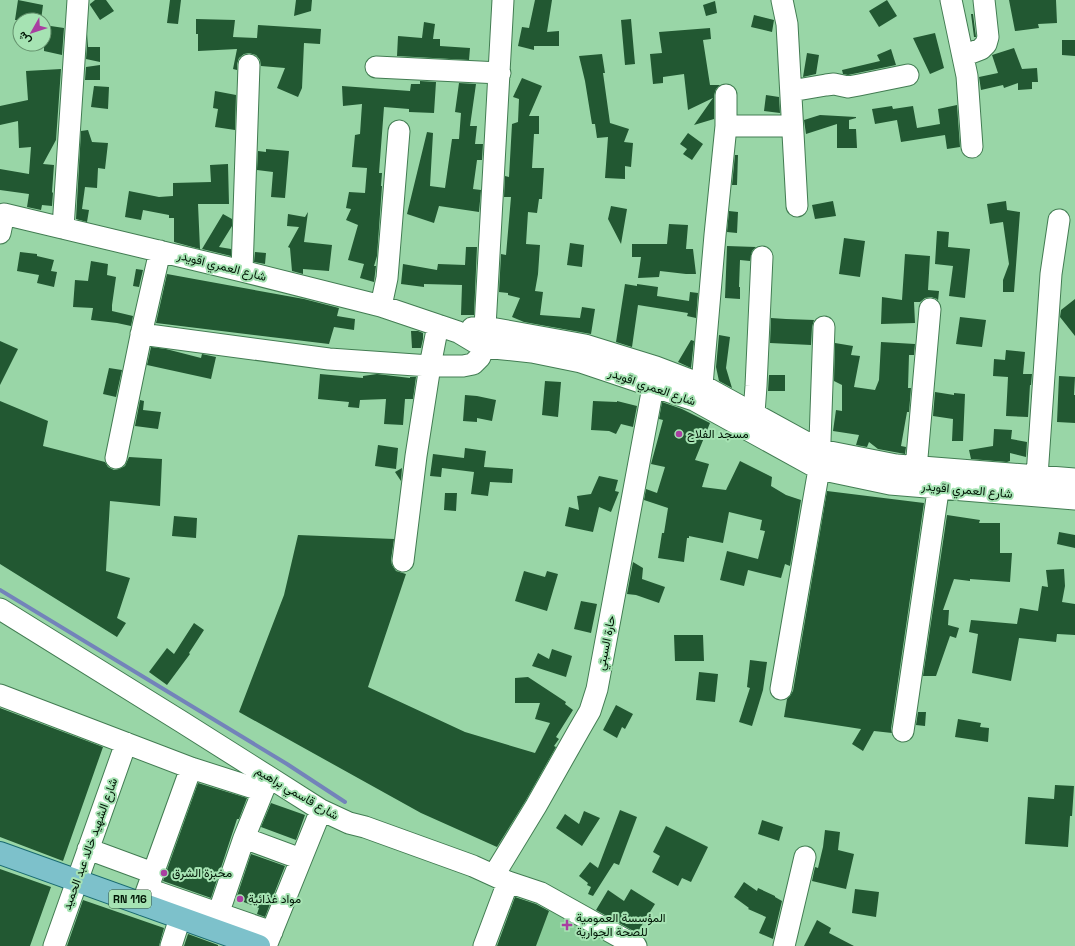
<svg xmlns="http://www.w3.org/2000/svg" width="1075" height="946" viewBox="0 0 1075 946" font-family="'Space Grotesk',Vazirmatn,sans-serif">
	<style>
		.built { fill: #89cd99 }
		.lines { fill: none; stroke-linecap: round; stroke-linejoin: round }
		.stream { stroke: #7383ba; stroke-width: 4 }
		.building { fill: #225832 }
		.minor-casing { stroke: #427c52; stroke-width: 23 }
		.major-casing { stroke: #196a70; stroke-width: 24 }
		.minor { stroke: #fff; stroke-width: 21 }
		.major { stroke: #7dc1cb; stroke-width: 22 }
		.poi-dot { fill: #a93fa1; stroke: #a6e3b3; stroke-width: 1.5 }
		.labels { text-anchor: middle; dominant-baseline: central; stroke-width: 4; stroke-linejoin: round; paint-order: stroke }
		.shield { fill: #a6e3b3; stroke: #325339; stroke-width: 1 }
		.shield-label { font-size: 11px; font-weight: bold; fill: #001505 }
		.street-label { font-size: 12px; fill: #001505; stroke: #a6e3b3 }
		.poi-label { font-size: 12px; fill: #001505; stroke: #a6e3b3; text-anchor: start }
	</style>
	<rect width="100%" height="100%" fill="#99d6a7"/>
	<!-- built -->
	<path class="built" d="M551,903L628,946H536Z"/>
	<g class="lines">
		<!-- stream -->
		<path class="stream" d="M0,590L287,764L345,802"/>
	</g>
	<!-- building -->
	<path class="building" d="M18,0L43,5L41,20H15Z
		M95,0H106L114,11L100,20L90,5V4Z
		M170,0H181L178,24L167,23Z
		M296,0H312L311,11L294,16Z
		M535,0H552L547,32L559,31V46H534V50L518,46L522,27L529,28Z
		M887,0L897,16L879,27L869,11Z
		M1009,0H1056L1057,23L1038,24L1039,28L1015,31Z
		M715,1L717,13L706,16L703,5Z
		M971,14H973L976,37H974Z
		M754,15L774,20L772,32L751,27Z
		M196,19L235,20L233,37L257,38L258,25L321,29L320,44L304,43L302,88L298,97L277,88L285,68L261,66L260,60L256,55L249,53L244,54L239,58L237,64V70L233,69L237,49L198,51V34H196Z
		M631,19L635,64L625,65L621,20Z
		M424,22L435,24L433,39H440V46L470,48L469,60L397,56L398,36L422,38Z
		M44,25L64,28L62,55L44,51Z
		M710,28L711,39L703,40L710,85H720L716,89L714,95V119L694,125L713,98L688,110L684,74L663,77V83L653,84L650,54L662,53L659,32Z
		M935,33L944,68L930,74L913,38Z
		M88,34V47H100V62L86,59Z
		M1062,40H1075V56L1062,55Z
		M1014,48L1022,69L1037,68L1038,82H1032V89L1018,90V83L1004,88L1003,85L981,90L979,77L998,73L992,55Z
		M891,49L896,65L848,75L843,74L842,70L880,61L877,55Z
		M807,53L819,55L816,74L803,77Z
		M602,54L605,73H603L610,123L629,129L624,142L633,143L631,167L625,166V179L605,178L608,137L597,138L595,124H592L585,81L579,56Z
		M100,65V80H85L86,67Z
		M61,69L56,140L43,164L54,165L52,192L53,193L52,206L42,205L41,210L27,207L29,194L0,190V169L29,174L31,147L19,148L18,121L0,125V106L28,100L26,71Z
		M522,78L542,86L529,116H539V134H534L532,168H544L542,199H539L537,213L528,212L526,244L540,245L538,274L535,291L543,292L540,315L580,318L582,307L595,309L591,334L524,322L512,317L520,298L508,295V293L499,292L501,254L506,255L511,197H504L505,176L509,177L512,124L518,122L519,99L513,97Z
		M420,81L436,82L434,113L409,112V109L384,107L379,173H382L381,186H382L377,256L374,266H376L374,282L360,278L364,264L348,260L358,225L346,220L351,209L346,208L349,192L365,193L367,168L352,167L355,135L360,134L362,104L343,106L342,86L410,91L411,84H420Z
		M459,83L476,84L470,126H477L475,144H483L482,160H477L473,189L481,190L479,212L439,206L434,223L407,214L427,132L433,133L430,186L445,188L452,139H459L461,113L455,112Z
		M94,86L109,87L108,109L91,107Z
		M215,91L236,95L235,130L215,127L218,109L213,108Z
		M766,95L779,97L780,113L764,111Z
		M957,105L960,147L947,149L945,135L901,142L897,120L875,124L872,109L892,106L893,109L913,106L917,128L940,124L938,109Z
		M820,115L856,117V118L849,120V129H856L857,148H837V124L806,134L804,120Z
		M88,130L92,142L108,143L105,169L98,168L97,188L85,187L82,209L89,210L87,222L76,219L81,131Z
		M688,133L703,144L692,160L683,154L687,149L680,144Z
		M266,149L289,151L285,198L271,197L273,172L257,170L258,151L266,152Z
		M735,155H738L737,185H732Z
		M228,164L229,204H198L200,249L174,242V218H169V215L143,210L141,220L125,217L129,191L159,197L173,196V183L211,182L210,165Z
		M833,201L836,216L815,219L812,205Z
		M1006,201L1007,210L1020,212L1014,292H1003V280L1009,264L1003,222L990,224L987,204Z
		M611,206L627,209L621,244L608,219Z
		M729,211L738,212L737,233L727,232Z
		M308,212L304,242L332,245L329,271L303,269V274L292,271L290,248L288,247L299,227L287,226L288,214L305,217Z
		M223,214L232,219V226L219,247L231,249V256L202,249Z
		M669,224L688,225L686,249H693L696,274H686L660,271L659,277L638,278L641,257H632V244H667Z
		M937,231L949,232L948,247L970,249L965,298L949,296L953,266L935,264Z
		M844,238L865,241L860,277L839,274Z
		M570,243L584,245L582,267L567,265Z
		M727,246L756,247L752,251L750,261L740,260L739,287H740V299L725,298Z
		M466,247H477L474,315H461L462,285L424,284V287L401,284L403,264L437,270L438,264L465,265Z
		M20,252L37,254V256L54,260L51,271L57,272L54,287L37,283L39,275L17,271Z
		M255,252L266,253L265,264L254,262Z
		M905,254L930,256L928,290L939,291L938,301L937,299L931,297L925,298L920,302H914L915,323L881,324L882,297L902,300Z
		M91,261L108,264L107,275L116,277L112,305V311L133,316L131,326L117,323L91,320L93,308L73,307L75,280L88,281Z
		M136,269L143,270L139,287L133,286Z
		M167,274L304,299L339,308L337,316L355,319L354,330L334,327L329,344L156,323Z
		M625,284L637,286V284L658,287L657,296L689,301L690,292L698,293L696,318L687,316L688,313L638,305L632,347L616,342Z
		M1075,299V336L1060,317L1061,310Z
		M960,317L986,320L982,347L956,344Z
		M771,318L786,319L814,320L812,327L811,345L770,343Z
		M411,331H418L423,333V339L421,348H412Z
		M719,335L730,337L726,368L732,388L719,381L716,367Z
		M691,340L694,341L691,368L678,362Z
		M0,341L18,349L0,385Z
		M881,342L915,344L914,355H909L908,388H911L909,412H907L901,446L906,447L905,454L878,449L869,442L867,447L856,445L859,435L833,431L836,410L842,411V385L834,381L835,343L853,346L851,355L860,356L854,387L875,390L879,380Z
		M151,347L166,349L201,358L202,354L216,357L211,379L147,365Z
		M1006,350L1025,352L1023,374H1032L1031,385H1030L1028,417L1006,416L1008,377L993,376L994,359L1005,360Z
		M109,368L122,370L116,397L103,394Z
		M320,374L363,378V376L377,374L410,378V377H416L413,399H405L403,425L384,424L386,399L360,400L359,408L348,407L349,402L318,399Z
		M769,375H785V391H768Z
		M1059,376L1075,377L1074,395H1075V423L1057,422Z
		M545,381L561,382L558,417L542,415Z
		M935,392L954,395V393L965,394L963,441H952L953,419L933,416Z
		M465,395L477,396L496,400L492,421L477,418V422L463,421Z
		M140,400L144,401L143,410L161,412L158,429L135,426Z
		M0,401L48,421L43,446L105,462L108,467L114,470L119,469L125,466L129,457L162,459L160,506L110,501L106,571L130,578L117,618L126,623L117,637L0,564Z
		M593,401L617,402V401L637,406L633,427L621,424L616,434L609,431L591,430Z
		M662,402L682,409L710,423L695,460L709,464L702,487L726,490L740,461L772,477L771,486L786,495L801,500L790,566L785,564L781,578L748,570L744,586L720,580L727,551L758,559L765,531L760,530L762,520L729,512L723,543L689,536V538H687L684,562L658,558L662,533H664L668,508L644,500L646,489L657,493L665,467L651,464L663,420L659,419Z
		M994,429L1012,430L1011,439L1027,442L1026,457L1010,453V461L1007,462L971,459L969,450L993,446Z
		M378,445L398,448L396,469L375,466Z
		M465,448L486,451L484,467L513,469L512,483L490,482L488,496L471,494L474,472L442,468L441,477L430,476L433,454L464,458Z
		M402,468L401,481L395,472Z
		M599,476L618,480L615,491L619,492L611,512L599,507L593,532L565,526L569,507L579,510L577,496L591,494Z
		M827,491L924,503L891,729L892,733L874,731L863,751L852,744L861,729L784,717L787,699L790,696L793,691Z
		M445,493H457L456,511L444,510Z
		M947,515L980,520L979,523H1000V553H1012L1010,582L970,579V581L954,579L943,610H949L948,625L959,628L956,638L950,636L936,676H923Z
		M174,516L197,518L196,538L172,536Z
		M1059,532L1075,535V548L1057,544Z
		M298,535L394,539L391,560L392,565L396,571L406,574L368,687L465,732L535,753L550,723L535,719L540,703H515V678L528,677L566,702L565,704L573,710L556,737L559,739L554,746L556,747L526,800L497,847L421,813L239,712L284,595Z
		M633,562L643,568L642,579L665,587L659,603L636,595L627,594Z
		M1064,569L1065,586L1062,602L1075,604V635L1057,634L1056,642L1019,638L1011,681L972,673L978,634L969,632L971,620L1017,624L1020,608L1038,611L1042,586L1048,587L1046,570Z
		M524,571L545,577L547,571L558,574L547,611L515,601Z
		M581,601L597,604L591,633L574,629Z
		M194,623L204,630L189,653L190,654L167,685L149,672L167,648L174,654Z
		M674,635H703L704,661H675Z
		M552,649L572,656L566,677L532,666L538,653L549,659Z
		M750,660L767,662L763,690L752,726L739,722L750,688L747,687Z
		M699,672L718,674L715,702L696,700Z
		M616,705L633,714L625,729L622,727L617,738L603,730Z
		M0,708L103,747L63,861L0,837Z
		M918,712H926L925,726L916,725Z
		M958,719L981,723L980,727L989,728L988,742L955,737Z
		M198,783L247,798L239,819H237L211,898L163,881Z
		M1055,785L1074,786L1072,816H1070L1068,847L1025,844L1028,797L1054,799Z
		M271,803L305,815L296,840L261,827Z
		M620,810L637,817L619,865L614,863L593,896L588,894L591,887L587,885L588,883L579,876L590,862L598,868Z
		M584,811L600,818L582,846L556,828L565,814L579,824Z
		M762,820L783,827L779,841L758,834Z
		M666,826L708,847L691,882L682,878L678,886L652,872L660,856L653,852Z
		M825,830L840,832L838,850L854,854L846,889L812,881L815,867L818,868L823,847Z
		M251,854L285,866L265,917L257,914L259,908L236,899Z
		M0,869L51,887L30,946H0Z
		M744,882L757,891L758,888L775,896V897L782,901L773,939L759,933L766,917L748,909L749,908L734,897Z
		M631,889L655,904L637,933L596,910L608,890L624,901Z
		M855,889L879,892L876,917L852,913Z
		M515,897L536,904L549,911L536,946H497Z
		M83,900L164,928L159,946H67Z
		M817,920L831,928L829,933L854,946H804Z
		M188,934L218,945V946H184Z"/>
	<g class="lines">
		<defs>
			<path id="minor" d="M782,0L787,24L797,206
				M951,0L967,76L972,147
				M963,56L981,49L986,44L988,37L984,0
				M376,67L500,73
				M791,91L826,85L834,84L848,87L859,85L908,75
				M726,126H792
				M63,228L78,0
				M0,233L4,214L242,271L381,306L458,332L483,347L532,352L581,362L694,400L819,469L890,484L1075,499
				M242,271L249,65
				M381,306L387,278L399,131
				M472,328L485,327L585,345L656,367L698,383L820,450L896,465L1075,479
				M141,334L329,359L430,366H463L473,364L480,357L483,347L485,327L503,0
				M702,385L715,235L726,126V95
				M754,413L756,386L762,257
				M116,458L143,326L160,251
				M915,480L930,309
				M1038,488L1037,476L1051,274L1059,220
				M403,561L416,456L430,366L438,325
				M0,609L182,722L269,777L321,810L349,823L365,827L473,866L508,882L541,893L636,946
				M781,689L819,469L824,327
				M0,695L191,768L263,791L269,777
				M903,731L937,498L939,487
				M244,838L301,859
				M88,849L153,873
				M494,875L536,806L579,730L590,711L597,689L653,387
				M148,889L272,932
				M142,904L191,768
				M213,929L244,838L263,791
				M54,946L126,743
				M171,946L180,918
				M266,946L321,810
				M484,946L508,882
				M784,946L805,857"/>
			<path id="major" d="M0,853L259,946"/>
		</defs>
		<!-- minor casing -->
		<use href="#minor" class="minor-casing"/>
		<!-- major casing -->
		<use href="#major" class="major-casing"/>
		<!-- minor -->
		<use href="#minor" class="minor"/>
		<!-- major -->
		<use href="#major" class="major"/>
	</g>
	<!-- markers -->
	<g class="poi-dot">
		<circle cx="679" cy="434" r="4"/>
		<circle cx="164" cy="873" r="4"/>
		<circle cx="240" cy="899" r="4"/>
		<path d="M565 919h4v4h4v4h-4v4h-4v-4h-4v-4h4z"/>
	</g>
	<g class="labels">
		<!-- shield labels -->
		<rect class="shield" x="109" y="890" width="42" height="18" rx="3"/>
		<g class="shield-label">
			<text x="130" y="899">RN 116</text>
		</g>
		<!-- street labels -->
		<g class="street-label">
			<text transform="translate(222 266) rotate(14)">شارع العمري اقويدر</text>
			<text transform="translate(652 387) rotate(19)">شارع العمري اقويدر</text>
			<text transform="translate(967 490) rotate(5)">شارع العمري اقويدر</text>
			<text transform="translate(606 643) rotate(-79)">حارة السبتي</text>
			<text transform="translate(297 793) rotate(30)">شارع قاسمي براهيم</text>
			<text transform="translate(90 844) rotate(-70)">شارع الشهيد خالد عبد الحميد</text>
		</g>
		<!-- poi labels -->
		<g class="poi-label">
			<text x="687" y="434">مسجد الفلاح</text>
			<text x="172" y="873">مخبزة الشرق</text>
			<text x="248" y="899">مواد غذائية</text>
			<text x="576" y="918">المؤسسة العمومية<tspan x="576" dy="14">للصحة الجوارية</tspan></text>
		</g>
	</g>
	<!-- north arrow -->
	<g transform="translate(32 32) rotate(231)"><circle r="19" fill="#a6e3b3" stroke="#64916d"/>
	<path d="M0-3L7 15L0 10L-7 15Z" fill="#a93fa1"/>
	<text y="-6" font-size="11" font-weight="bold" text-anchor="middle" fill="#001505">ش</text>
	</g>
</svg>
